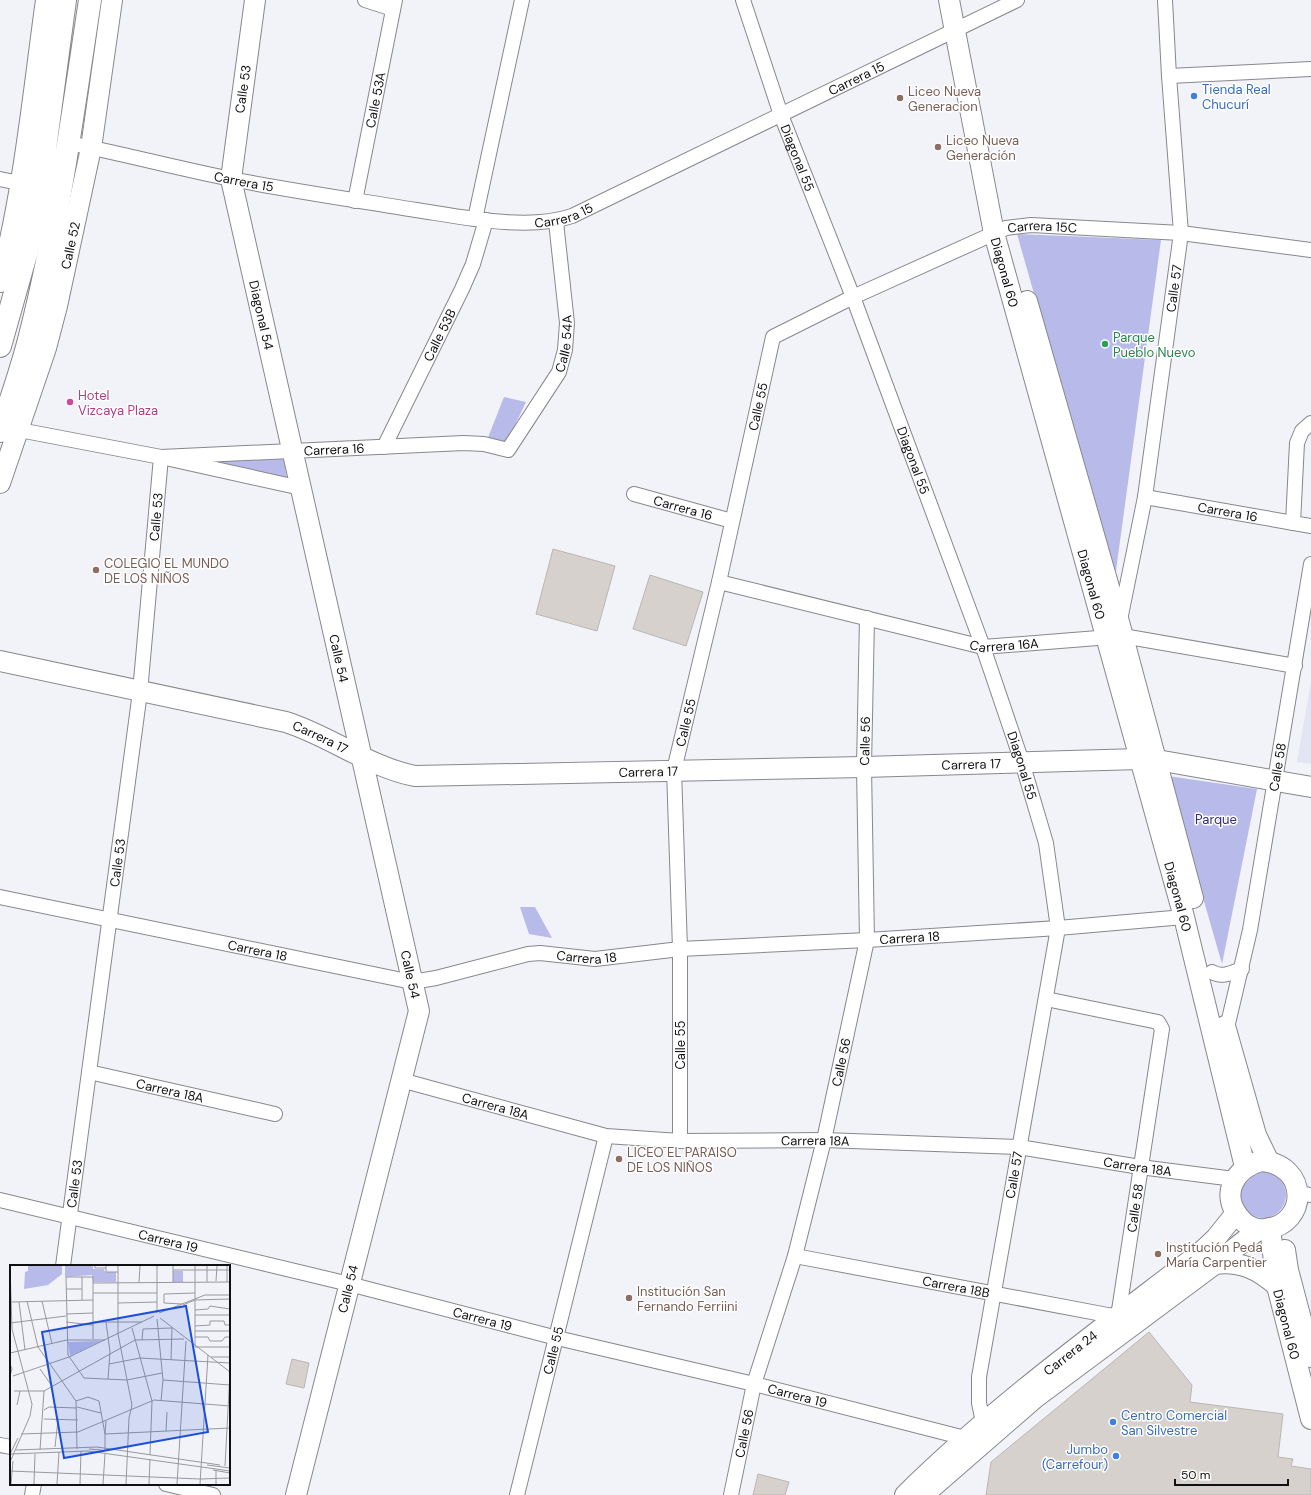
<svg xmlns="http://www.w3.org/2000/svg" width="1311" height="1495" viewBox="0 0 1311 1495" font-family="'DM Sans',sans-serif">
	<style>
		.built { fill: #e4e5f2 }
		.green { fill: #b8baea }
		.building { fill: #d6d1cc; stroke: #bbb6b2 }
		.lines { fill: none; stroke-linecap: round; stroke-linejoin: round }
		.street-casing { stroke: #87888d; stroke-width: 16 }
		.secondary-casing { stroke: #87888d; stroke-width: 22 }
		.primary-casing { stroke: #87888d; stroke-width: 24 }
		.street { stroke: #fff; stroke-width: 14 }
		.secondary { stroke: #fff; stroke-width: 20 }
		.primary { stroke: #fff; stroke-width: 22 }
		.shop-dot { fill: #3f7fe0; stroke: #fff; stroke-width: 1.5 }
		.education-dot { fill: #8d6e63; stroke: #fff; stroke-width: 1.5 }
		.leisure-dot { fill: #2e9e5b; stroke: #fff; stroke-width: 1.5 }
		.hotel-dot { fill: #d1479c; stroke: #fff; stroke-width: 1.5 }
		.labels { text-anchor: middle; dominant-baseline: central; stroke-width: 3; stroke-linejoin: round; paint-order: stroke }
		.street-label { font-size: 13px; fill: #101012; stroke: #fff }
		.shop-label { font-size: 13px; fill: #366cbe; stroke: #fff; text-anchor: start }
		.education-label { font-size: 13px; fill: #785e54; stroke: #fff; text-anchor: start }
		.leisure-label { font-size: 13px; fill: #27864d; stroke: #fff; text-anchor: start }
		.hotel-label { font-size: 13px; fill: #b23c85; stroke: #fff; text-anchor: start }
		.park-label { font-size: 13px; fill: #322d6e; stroke: #fff }
		.inset-road { fill: none; stroke: #98989d; stroke-width: 1 }
		.view { fill: #1d4ed8; fill-opacity: 0.15; stroke: #1d4ed8; stroke-width: 2 }
		.inset-edge { fill: none; stroke: #101012; stroke-width: 2 }
	</style>
	<rect width="100%" height="100%" fill="#f2f2f9"/>
	<!-- built -->
	<path class="built" d="M1311,681V764L1297,762Z"/>
	<!-- green -->
	<path class="green" d="M1017,234L1161,240L1115,578Z
		M504,397L526,402L505,446L487,440Z
		M284,459L287,480L205,462Z
		M1168,776L1257,789L1222,964Z
		M520,907H535L552,938L529,934Z
		M1240 1195a23 23 0 1 1 46 0a23 23 0 1 1-46 0Z"/>
	<!-- building -->
	<path class="building" d="M553,549L615,566L597,631L536,614Z
		M650,575L703,592L686,646L633,629Z
		M1149,1332L1192,1385L1190,1402L1283,1414L1278,1457L1293,1459L1291,1466L1311,1469V1495H986L991,1462Z
		M292,1359L309,1363L304,1388L286,1384Z
		M758,1474L789,1482L785,1495H753Z"/>
	<g class="lines">
		<defs>
			<g id="street">
				<path d="M365,0L393,9"/>
				<path id="s1" d="M743,0L781,115L853,297L983,647L1022,762L1046,843L1058,928L979,1377V1403L983,1422"/>
				<path d="M1169,76L1311,69"/>
				<path id="s2" d="M69,143C123,154 177,168 231,179C293,191 355,200 416,210C462,217 528,231 572,216L1017,0"/>
				<path d="M0,179L29,185"/>
				<path id="s3" d="M355,201L395,0"/>
				<path d="M475,219L522,0"/>
				<path id="s4" d="M9,428L161,457L464,443L484,444L508,450L559,372L565,350L567,323L556,222"/>
				<path id="s5" d="M384,447L462,289L473,264L486,220"/>
				<path id="s6" d="M634,494L732,521"/>
				<path id="s7" d="M1145,497L1311,526"/>
				<path d="M1293,523L1297,443L1302,431L1311,423"/>
				<path id="s8" d="M719,582L983,647L1123,636L1295,666"/>
				<path id="s9" d="M1120,620L1145,497L1181,233L1169,76L1165,0"/>
				<path id="s10" d="M0,897L412,982L436,978L528,954L540,953L595,959L680,949L867,940L1058,928L1184,917"/>
				<path d="M1212,972C1222,978 1231,973 1242,969"/>
				<path id="s11" d="M1226,1032L1250,930L1311,564"/>
				<path id="s12" d="M89,1072L275,1114"/>
				<path id="s13" d="M401,1080L606,1136L680,1141L824,1140L1019,1147L1140,1167L1234,1179"/>
				<path id="s14" d="M680,1141V949L674,770L719,582L773,337L853,297L1006,228L1031,225L1181,233L1311,250"/>
				<path d="M1298,1193L1311,1195"/>
				<path id="s15" d="M0,1200L349,1284L557,1338L754,1384L965,1438"/>
				<path id="s16" d="M795,1256L1118,1317L1162,1029L1158,1022L1046,999"/>
				<path id="s17" d="M63,1266L140,692L161,457L301,488"/>
				<path d="M0,1445L11,1447"/>
				<path d="M166,1484L213,1495"/>
				<path d="M32,1495L34,1484"/>
				<path id="s18" d="M517,1495L606,1136"/>
				<path id="s19" d="M731,1495L754,1384L795,1256L824,1140L867,940L864,767L867,618"/>
			</g>
			<g id="secondary">
				<path id="s20" d="M255,0L231,179L419,1011L296,1495"/>
				<path id="s21" d="M949,0L994,233L1184,917L1245,1167"/>
				<path d="M0,282C24,190 33,94 46,0"/>
				<path d="M1027,301L1119,622L1193,898"/>
				<path id="s22" d="M0,483L46,348L57,306L91,148L112,0"/>
				<path id="s23" d="M0,661L286,722C330,736 369,767 415,776L864,767L1140,759L1157,760L1311,787"/>
				<path d="M1225,1026L1256,1135L1269,1162"/>
				<path d="M1261,1161C1309,1164 1309,1225 1265,1229C1255,1230 1245,1225 1239,1217C1220,1194 1235,1168 1261,1161Z"/>
				<path id="s24" d="M1270,1228L1277,1286L1311,1419"/>
				<path d="M1285,1250L1288,1270L1311,1357"/>
				<path d="M1215,1264C1240,1260 1259,1270 1277,1286"/>
				<path d="M928,1491L1035,1398L1215,1264L1258,1230"/>
				<path id="s25" d="M905,1495C996,1405 1100,1330 1200,1253L1216,1238L1236,1213"/>
			</g>
			<path id="primary" d="M0,346L26,254L40,186L65,0
				M0,431C11,400 22,368 30,336C58,226 73,112 90,0"/>
		</defs>
		<!-- street casing -->
		<use href="#street" class="street-casing"/>
		<!-- secondary casing -->
		<use href="#secondary" class="secondary-casing"/>
		<!-- primary casing -->
		<use href="#primary" class="primary-casing"/>
		<!-- street -->
		<use href="#street" class="street"/>
		<!-- secondary -->
		<use href="#secondary" class="secondary"/>
		<!-- primary -->
		<use href="#primary" class="primary"/>
	</g>
	<!-- markers -->
	<g class="shop-dot">
		<circle cx="1194" cy="96" r="4"/>
		<circle cx="1113" cy="1422" r="4"/>
		<circle cx="1116" cy="1456" r="4"/>
	</g>
	<g class="education-dot">
		<circle cx="900" cy="98" r="4"/>
		<circle cx="938" cy="147" r="4"/>
		<circle cx="96" cy="570" r="4"/>
		<circle cx="619" cy="1159" r="4"/>
		<circle cx="1158" cy="1254" r="4"/>
		<circle cx="629" cy="1298" r="4"/>
	</g>
	<circle class="leisure-dot" cx="1105" cy="344" r="4"/>
	<circle class="hotel-dot" cx="70" cy="402" r="4"/>
	<g class="labels">
		<!-- street labels -->
		<g class="street-label">
			<text stroke="none"><textPath href="#s2" startOffset="827">Carrera 15</textPath></text>
			<text transform="translate(243 89) rotate(-82)">Calle 53</text>
			<text stroke="none"><textPath href="#s3" startOffset="103">Calle 53A</textPath></text>
			<text stroke="none"><textPath href="#s1" startOffset="167">Diagonal 55</textPath></text>
			<text stroke="none"><textPath href="#s2" startOffset="179">Carrera 15</textPath></text>
			<text stroke="none"><textPath href="#s2" startOffset="503">Carrera 15</textPath></text>
			<text stroke="none"><textPath href="#s14" startOffset="1109">Carrera 15C</textPath></text>
			<text stroke="none"><textPath href="#s22" startOffset="248">Calle 52</textPath></text>
			<text stroke="none"><textPath href="#s21" startOffset="278">Diagonal 60</textPath></text>
			<text stroke="none"><textPath href="#s9" startOffset="336">Calle 57</textPath></text>
			<text stroke="none"><textPath href="#s20" startOffset="320">Diagonal 54</textPath></text>
			<text stroke="none"><textPath href="#s5" startOffset="125">Calle 53B</textPath></text>
			<text stroke="none"><textPath href="#s4" startOffset="625">Calle 54A</textPath></text>
			<text stroke="none"><textPath href="#s14" startOffset="744">Calle 55</textPath></text>
			<text stroke="none"><textPath href="#s4" startOffset="328">Carrera 16</textPath></text>
			<text stroke="none"><textPath href="#s1" startOffset="491">Diagonal 55</textPath></text>
			<text stroke="none"><textPath href="#s6" startOffset="51">Carrera 16</textPath></text>
			<text stroke="none"><textPath href="#s7" startOffset="84">Carrera 16</textPath></text>
			<text stroke="none"><textPath href="#s17" startOffset="755">Calle 53</textPath></text>
			<text stroke="none"><textPath href="#s21" startOffset="602">Diagonal 60</textPath></text>
			<text stroke="none"><textPath href="#s8" startOffset="293">Carrera 16A</textPath></text>
			<text stroke="none"><textPath href="#s20" startOffset="672">Calle 54</textPath></text>
			<text stroke="none"><textPath href="#s14" startOffset="420">Calle 55</textPath></text>
			<text stroke="none"><textPath href="#s23" startOffset="330">Carrera 17</textPath></text>
			<text stroke="none"><textPath href="#s19" startOffset="771">Calle 56</textPath></text>
			<text stroke="none"><textPath href="#s23" startOffset="989">Carrera 17</textPath></text>
			<text stroke="none"><textPath href="#s1" startOffset="815">Diagonal 55</textPath></text>
			<text stroke="none"><textPath href="#s11" startOffset="270">Calle 58</textPath></text>
			<text stroke="none"><textPath href="#s23" startOffset="666">Carrera 17</textPath></text>
			<text stroke="none"><textPath href="#s17" startOffset="407">Calle 53</textPath></text>
			<text stroke="none"><textPath href="#s21" startOffset="926">Diagonal 60</textPath></text>
			<text stroke="none"><textPath href="#s10" startOffset="923">Carrera 18</textPath></text>
			<text stroke="none"><textPath href="#s10" startOffset="263">Carrera 18</textPath></text>
			<text stroke="none"><textPath href="#s10" startOffset="599">Carrera 18</textPath></text>
			<text stroke="none"><textPath href="#s20" startOffset="996">Calle 54</textPath></text>
			<text transform="translate(680 1045) rotate(-90)">Calle 55</text>
			<text stroke="none"><textPath href="#s19" startOffset="447">Calle 56</textPath></text>
			<text stroke="none"><textPath href="#s12" startOffset="83">Carrera 18A</textPath></text>
			<text stroke="none"><textPath href="#s13" startOffset="98">Carrera 18A</textPath></text>
			<text stroke="none"><textPath href="#s13" startOffset="422">Carrera 18A</textPath></text>
			<text stroke="none"><textPath href="#s13" startOffset="746">Carrera 18A</textPath></text>
			<text transform="translate(1014 1175) rotate(-80)">Calle 57</text>
			<text stroke="none"><textPath href="#s17" startOffset="83">Calle 53</textPath></text>
			<text stroke="none"><textPath href="#s16" startOffset="439">Calle 58</textPath></text>
			<text stroke="none"><textPath href="#s15" startOffset="173">Carrera 19</textPath></text>
			<text stroke="none"><textPath href="#s16" startOffset="164">Carrera 18B</textPath></text>
			<text transform="translate(348 1289) rotate(-76)">Calle 54</text>
			<text stroke="none"><textPath href="#s15" startOffset="497">Carrera 19</textPath></text>
			<text stroke="none"><textPath href="#s24" startOffset="98">Diagonal 60</textPath></text>
			<text stroke="none"><textPath href="#s18" startOffset="149">Calle 55</textPath></text>
			<text stroke="none"><textPath href="#s25" startOffset="218">Carrera 24</textPath></text>
			<text stroke="none"><textPath href="#s15" startOffset="821">Carrera 19</textPath></text>
			<text stroke="none"><textPath href="#s19" startOffset="63">Calle 56</textPath></text>
		</g>
		<!-- shop labels -->
		<g class="shop-label">
			<text x="1202" y="89">Tienda Real<tspan x="1202" dy="15">Chucurí</tspan></text>
			<text x="1121" y="1415">Centro Comercial<tspan x="1121" dy="15">San Silvestre</tspan></text>
			<text x="1108" y="1449" text-anchor="end">Jumbo<tspan x="1108" dy="15">(Carrefour)</tspan></text>
		</g>
		<!-- education labels -->
		<g class="education-label">
			<text x="908" y="91">Liceo Nueva<tspan x="908" dy="15">Generacion</tspan></text>
			<text x="946" y="140">Liceo Nueva<tspan x="946" dy="15">Generación</tspan></text>
			<text x="104" y="563">COLEGIO EL MUNDO<tspan x="104" dy="15">DE LOS NIÑOS</tspan></text>
			<text x="627" y="1152">LICEO EL PARAISO<tspan x="627" dy="15">DE LOS NIÑOS</tspan></text>
			<text x="1166" y="1247">Institución Peda<tspan x="1166" dy="15">María Carpentier</tspan></text>
			<text x="637" y="1291">Institución San<tspan x="637" dy="15">Fernando Ferriini</tspan></text>
		</g>
		<!-- leisure labels -->
		<g class="leisure-label">
			<text x="1113" y="337">Parque<tspan x="1113" dy="15">Pueblo Nuevo</tspan></text>
		</g>
		<!-- hotel labels -->
		<g class="hotel-label">
			<text x="78" y="395">Hotel<tspan x="78" dy="15">Vizcaya Plaza</tspan></text>
		</g>
		<!-- park labels -->
		<g class="park-label">
			<text x="1216" y="819">Parque</text>
		</g>
	</g>
	<!-- overview -->
	<g transform="translate(10 1265)">
		<rect width="220" height="220" fill="#f2f2f9"/>
		<path d="M18,1H52V9L38,20L14,24L15,7L18,6ZM55,1H83V4H94L95,7H106V17H83L82,10L55,12ZM163,6H173V17H163ZM91,76L60,91L58,77Z" fill="#b8baea"/>
		<path class="inset-road" d="M85,1V3H96M96,1V7H108M108,1V69L122,140L119,153L116,219M197,1V17M163,5H220M206,16L207,1M129,17L130,1M163,17V1M217,17V1M83,18L220,17M56,24H72M83,28H147M72,35V12M17,36L28,82L66,136L67,184M32,36L42,79M1,37L83,35M9,37L15,85M108,38L147,37M172,39L154,38V29L185,28M173,40L185,35L220,34M185,45L198,44L200,41L220,44M147,48V1M149,48L195,30H220M56,49L83,48M185,50H220M150,53L220,107M147,54L153,115L151,136M56,57L83,60M83,57H132M96,57L100,87L98,114M0,58L56,51M185,61L200,60V56H214L215,60H220M122,63L142,136L140,190M185,66H220M185,72H198L200,76H212L215,72H220M83,74V12H56L58,90L74,113L117,115L152,108M132,75L133,64L162,63L161,95M185,82V1M185,82H220M0,88L57,75H95M201,92H220M0,99L2,104L0,111M99,99L130,93L220,98M30,104L42,121M3,111L59,92L144,51M153,115L220,120M4,126H34L125,75L174,74M66,136L78,132L89,136L95,169V185M7,140L10,126M67,142L91,148M34,145L39,142L67,143M34,154L68,155M96,156L95,169L220,163M156,166L157,147M11,169L68,167L144,135L220,141M45,182L48,155M79,184L92,185M6,185L87,182L210,200M30,185L34,126M0,189L78,186L220,206M0,189L8,173M0,197L20,151L22,139L2,64L0,1M197,200L220,203M215,201L220,107M203,205L220,208M0,206L190,214L220,213M206,206V219M1,219L3,196M24,219L25,189M47,219L49,187M70,219L71,186M93,219L95,189M139,219L140,194M167,219L176,76M190,219L198,90"/>
		<path class="view" d="M176,41L198,167L54,193L32,67Z"/>
		<rect width="220" height="220" class="inset-edge"/>
	</g>
	<!-- scale -->
	<path d="M1175 1479v6h113v-6" fill="none" stroke="#101012" stroke-width="2"/>
	<text x="1181" y="1479" font-size="12" fill="#101012" stroke="#ffffff" stroke-width="3" paint-order="stroke">50 m</text>
</svg>
